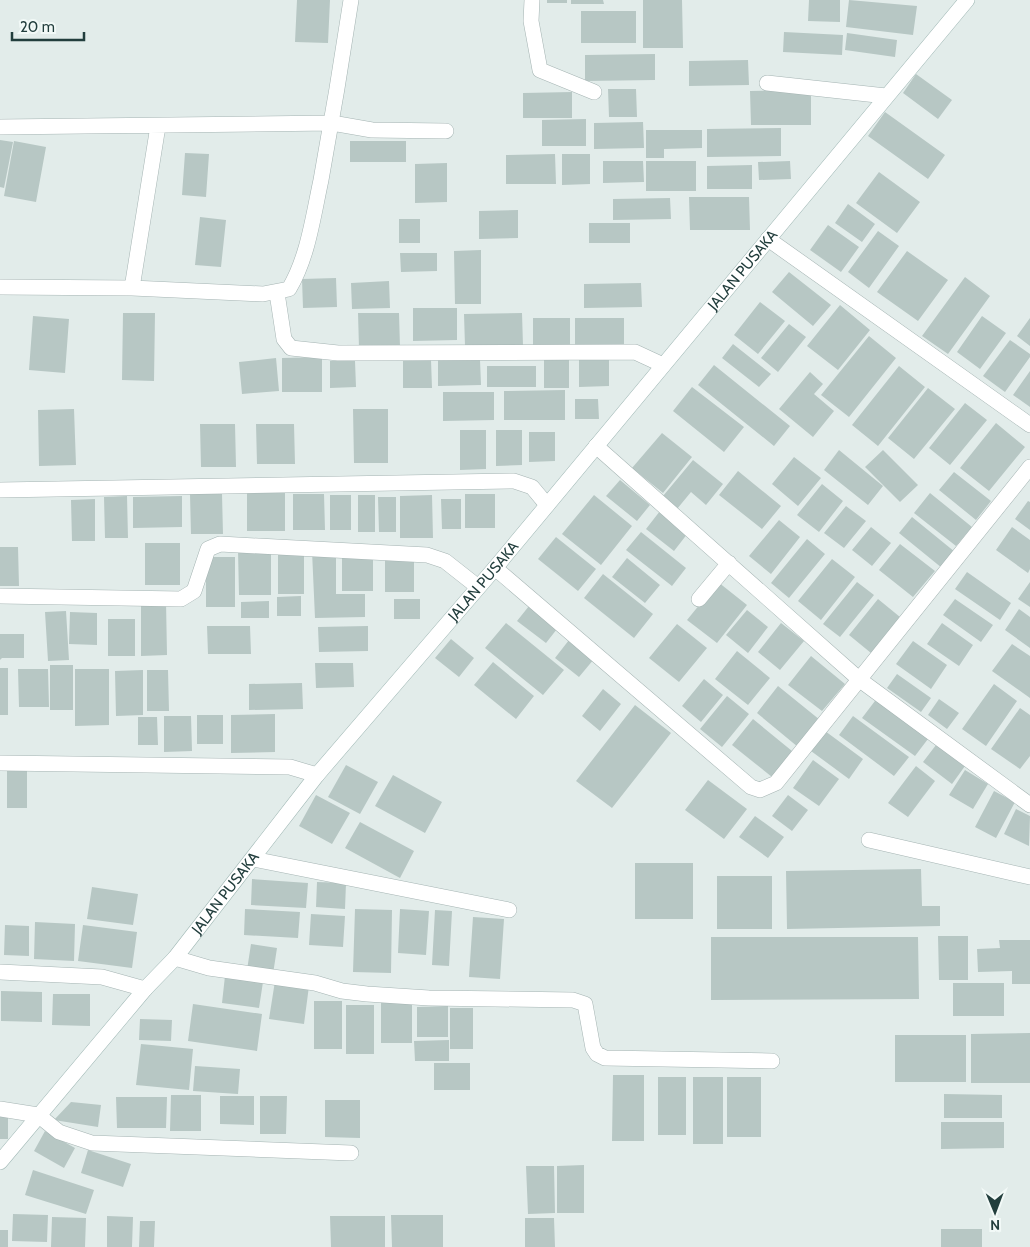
<svg xmlns="http://www.w3.org/2000/svg" width="1030" height="1247" viewBox="0 0 1030 1247" font-family="Cabin,sans-serif">
	<style>
		.building { fill: #b7c7c4 }
		.lines { fill: none; stroke-linecap: round; stroke-linejoin: round }
		.lane-casing { stroke: #a5b4b3; stroke-width: 16 }
		.street-casing { stroke: #a5b4b3; stroke-width: 16 }
		.secondary-casing { stroke: #a0b8b5; stroke-width: 16 }
		.lane { stroke: #fff; stroke-width: 15 }
		.street { stroke: #fff; stroke-width: 15 }
		.secondary { stroke: #fff; stroke-width: 15 }
		.labels { text-anchor: middle; dominant-baseline: central; stroke-width: 4; stroke-linejoin: round; paint-order: stroke }
		.street-label { font-size: 15px; fill: #223e3d; stroke: #f2f9f7 }
	</style>
	<rect width="100%" height="100%" fill="#e2ecea"/>
	<!-- building -->
	<path class="building" d="M297,0H330L328,43L295,42Z
		M547,0H567V3H547Z
		M571,0H603L604,4H571Z
		M643,0H682L683,48H643Z
		M809,0H840V22L808,21Z
		M849,0L917,6L913,35L846,27Z
		M581,11H636V43H581Z
		M784,32L843,35L842,55L783,52Z
		M847,33L897,40L895,57L845,50Z
		M655,54V80L585,81V55Z
		M748,60L749,85L689,86V61Z
		M916,74L952,100L938,119L903,93Z
		M608,89H636L637,117H609Z
		M811,90V125H751L750,91Z
		M572,92V118H523V93Z
		M885,112L945,155L928,179L868,136Z
		M586,119V146H542V120Z
		M643,122L644,148L594,149V123Z
		M781,128V156L707,157V129Z
		M646,130H702V148L664,149V158H646Z
		M0,140L13,142L4,188L0,187Z
		M14,141L46,147L36,202L4,196Z
		M350,141H406V162H350Z
		M185,153L209,154L206,197L182,195Z
		M555,154L556,184H506V155Z
		M562,154H590V184L562,185Z
		M603,161H643L644,182L603,183Z
		M646,161H696V191H646Z
		M790,161L791,179L759,180L758,162Z
		M447,163V202L415,203V164Z
		M752,165V189H707V166Z
		M879,172L920,202L897,233L856,203Z
		M689,197H749L750,230H690Z
		M670,198L671,219L613,220V199Z
		M848,204L875,224L862,242L835,223Z
		M518,210V238L479,239V211Z
		M200,217L226,220L221,267L195,265Z
		M399,219H420V243H399Z
		M589,223H630V243H589Z
		M828,225L859,247L841,272L810,250Z
		M878,231L899,246L869,288L848,272Z
		M481,250V304H455L454,251Z
		M907,251L948,280L918,321L877,292Z
		M400,253H437V271L401,272Z
		M789,272L831,305L813,326L772,292Z
		M965,277L990,296L948,354L922,336Z
		M336,278L337,307L303,308L302,279Z
		M389,281L390,308L352,309L351,283Z
		M641,283L642,307L584,308V284Z
		M760,302L785,321L758,354L734,335Z
		M840,305L870,330L838,370L807,346Z
		M413,308H457V340L413,341Z
		M123,313H155L154,381L122,380Z
		M358,313H399L400,347L359,348Z
		M522,313L523,346H465L464,314Z
		M33,316L69,319L65,373L29,370Z
		M982,316L1006,333L980,369L957,352Z
		M533,318H570V347H533Z
		M575,318H624V345H575Z
		M1030,318V346L1017,336Z
		M789,324L806,337L778,372L761,358Z
		M869,336L896,358L849,417L821,395Z
		M1010,340L1030,354V357L1005,392L983,376Z
		M733,344L771,374L759,387L722,358Z
		M322,357V392H282V358Z
		M276,358L279,391L242,394L239,362Z
		M579,359H609V386L579,387Z
		M431,360L432,388H403V361Z
		M438,360H480L481,385L438,386Z
		M544,360H569V388H544Z
		M330,361H355L356,387L330,388Z
		M714,365L790,426L774,446L698,385Z
		M487,366H536V387H487Z
		M899,366L925,387L878,446L852,425Z
		M1030,371V407L1013,395Z
		M810,372L823,384L814,394L834,411L813,437L779,409Z
		M692,387L744,427L724,452L673,411Z
		M928,388L955,409L914,459L888,438Z
		M565,390V420H504V391Z
		M443,392H494V420L443,421Z
		M575,399H598L599,419H575Z
		M965,403L987,420L950,465L929,448Z
		M74,409L76,465L39,466L38,410Z
		M353,409H388V463H354Z
		M996,423L1025,447L989,491L960,468Z
		M200,424H235L236,467H201Z
		M256,424H294L295,464H257Z
		M460,430H486V469L460,470Z
		M496,430H522V465L496,466Z
		M529,432H555V461L529,462Z
		M662,433L692,457L663,493L632,468Z
		M839,450L883,486L868,505L824,470Z
		M883,450L918,485L900,502L865,467Z
		M794,457L821,478L798,506L772,484Z
		M693,460L723,484L706,505L691,492L677,509L663,496Z
		M738,471L781,506L762,529L719,495Z
		M954,472L991,501L976,520L939,490Z
		M620,480L650,505L637,521L606,496Z
		M822,484L843,501L819,532L797,515Z
		M247,493H285V531H247Z
		M930,493L972,527L956,546L914,513Z
		M190,494H222L223,534H191Z
		M293,494H324L325,530H293Z
		M465,494H495V528H465Z
		M330,495H351V530H330Z
		M358,495H375V532H358Z
		M432,495L433,538H400V496Z
		M594,495L632,526L601,565L562,534Z
		M127,496L128,538H105L104,497Z
		M182,496V527L133,528V497Z
		M378,497H396V532H379Z
		M95,499V541H72L71,500Z
		M441,499H461V529H442Z
		M1028,501L1030,502V530L1015,519Z
		M846,506L866,521L844,548L824,533Z
		M660,511L688,533L674,551L646,529Z
		M912,517L955,552L942,568L899,533Z
		M779,520L800,537L771,574L749,556Z
		M871,527L891,543L872,566L852,550Z
		M1012,527L1030,540V569L1028,573L996,550Z
		M641,532L686,568L672,586L626,550Z
		M556,537L596,569L578,591L538,559Z
		M807,539L825,554L789,598L771,583Z
		M145,543H180V585H145Z
		M900,544L935,571L913,597L879,570Z
		M0,547H18L19,586H0Z
		M238,550H271V595H239Z
		M304,550V594H278V551Z
		M312,551H336V594H365V617L315,618Z
		M342,556H373V591H342Z
		M206,557H235V607H206Z
		M385,558H414V592H385Z
		M627,558L660,585L645,603L612,577Z
		M832,559L855,577L821,620L798,601Z
		M967,572L1011,603L1000,620L955,589Z
		M603,574L653,614L634,638L584,598Z
		M718,582L747,605L717,643L687,620Z
		M857,582L874,595L840,637L823,624Z
		M1030,582V607L1018,599Z
		M301,596V616H277V597Z
		M394,599H420V619H394Z
		M878,599L900,617L871,653L849,635Z
		M955,599L993,625L981,642L943,615Z
		M141,601H166L167,655L141,656Z
		M269,601V618H241V602Z
		M529,606L557,629L546,643L517,621Z
		M1019,609L1030,617V648L1005,630Z
		M747,610L768,627L748,653L726,635Z
		M66,611L69,660L48,661L45,612Z
		M70,612L97,613V645L69,644Z
		M108,619H135V656H108Z
		M506,623L564,670L543,695L485,648Z
		M781,623L804,641L780,670L758,652Z
		M942,623L973,645L959,666L927,644Z
		M677,624L707,648L679,682L649,658Z
		M207,626H250L251,654H208Z
		M368,626V651L319,652L318,627Z
		M0,634H24V658H2L0,660Z
		M451,639L474,658L459,677L435,658Z
		M569,640L594,659L579,677L555,658Z
		M913,641L947,665L931,689L896,664Z
		M1012,644L1030,656V698L992,671Z
		M737,651L770,678L748,705L715,679Z
		M811,656L845,684L822,711L788,685Z
		M493,662L534,696L516,719L474,685Z
		M315,663H353L354,687L316,688Z
		M50,665H73V710H50Z
		M0,668H8V715H0Z
		M18,669H48L49,707H19Z
		M75,669H109V725L75,726Z
		M143,670V715L116,716L115,671Z
		M147,670H168L169,711H147Z
		M897,674L931,698L921,712L887,688Z
		M704,679L723,695L701,722L682,706Z
		M302,683L303,709L249,710V684Z
		M994,684L1017,701L986,746L962,729Z
		M778,686L820,720L798,747L757,713Z
		M603,689L621,704L600,731L582,716Z
		M727,696L749,714L722,747L700,729Z
		M878,697L931,735L915,756L862,718Z
		M939,699L959,713L947,729L928,715Z
		M635,705L671,733L612,808L576,781Z
		M1020,708L1030,715V756L1020,769L991,749Z
		M275,714V752L231,753V715Z
		M197,715H223V744H197Z
		M164,716H191L192,751L164,752Z
		M853,716L909,757L894,776L839,735Z
		M138,717H157L158,745H138Z
		M753,719L792,751L772,777L732,745Z
		M825,731L863,759L849,779L811,751Z
		M936,745L965,766L952,784L923,762Z
		M813,760L839,779L819,806L793,788Z
		M346,765L378,782L360,814L328,797Z
		M916,766L935,781L908,817L888,803Z
		M7,768H27V808H7Z
		M965,770L988,784L973,809L949,795Z
		M393,775L442,802L425,833L375,806Z
		M708,780L747,809L724,839L685,810Z
		M994,791L1015,802L996,838L975,827Z
		M316,795L350,813L332,844L299,826Z
		M788,795L808,810L792,831L772,816Z
		M1016,809L1030,816L1029,846L1004,834Z
		M755,816L784,837L768,858L739,837Z
		M360,822L414,851L400,878L345,848Z
		M635,863H693V919H635Z
		M921,869L922,906H940V926L787,929L786,871Z
		M717,876H772V929H717Z
		M252,879L308,883L306,908L251,905Z
		M317,882L346,883L345,909L316,907Z
		M92,887L138,894L133,925L87,919Z
		M245,909L300,912L298,938L244,935Z
		M355,909L392,910L391,973L353,972Z
		M400,909L429,911L426,955L398,953Z
		M435,910L452,911L449,966L432,965Z
		M311,914L345,916L343,947L309,945Z
		M473,917L504,919L500,979L469,977Z
		M35,922L75,924L74,961L34,959Z
		M5,925L29,926V956L4,955Z
		M83,925L137,932L132,968L78,961Z
		M938,936H968V980H939Z
		M711,937H918L919,999L711,1000Z
		M999,940H1030V984H1012V971L978,972L977,949L1000,948Z
		M251,944L277,948L273,974L247,970Z
		M225,976L263,982L259,1008L222,1003Z
		M275,981L309,986L304,1024L269,1019Z
		M953,983H1004V1016H953Z
		M1,991L42,992V1022L1,1021Z
		M53,994H90V1026L52,1025Z
		M314,1001H342V1049H314Z
		M381,1002H412V1043H381Z
		M193,1004L262,1014L257,1051L188,1041Z
		M346,1005H374V1054H346Z
		M448,1006V1037H417V1007Z
		M450,1008H473V1049H450Z
		M140,1019L172,1020L171,1041L139,1040Z
		M1030,1033V1083H971V1034Z
		M895,1035H966V1082H895Z
		M449,1040V1061H415L414,1041Z
		M141,1044L193,1049L189,1090L136,1085Z
		M434,1063H470V1090H434Z
		M195,1066L240,1069L238,1094L193,1091Z
		M613,1075H644V1141H612Z
		M658,1077H686V1135H658Z
		M693,1077H723V1144H693Z
		M727,1077H761V1137H727Z
		M944,1094L1002,1095V1118H944Z
		M171,1095H201V1131H170Z
		M220,1096H254V1125L220,1124Z
		M260,1096H287L286,1134H260Z
		M116,1097H167L166,1128H117Z
		M325,1100H360V1138L325,1137Z
		M71,1102L101,1105L98,1127L54,1120Z
		M0,1117H8V1139H0Z
		M941,1122H1004V1148L941,1149Z
		M45,1131L75,1148L64,1168L34,1151Z
		M88,1150L131,1164L123,1187L81,1173Z
		M584,1165V1213H557V1166Z
		M526,1166H554L555,1213L528,1214Z
		M33,1170L94,1190L86,1214L25,1195Z
		M13,1214L48,1215L47,1242L12,1241Z
		M391,1215H443V1247H392Z
		M107,1216L133,1217L132,1247H107Z
		M330,1216H385V1247H331Z
		M52,1217L86,1218L85,1247H51Z
		M525,1218H554L555,1247H525Z
		M140,1221H155L154,1247H139Z
		M941,1229H982V1247H941Z
		M0,1230H8V1247H0Z"/>
	<g class="lines">
		<defs>
			<path id="lane" d="M869,840L1030,877"/>
			<path id="street" d="M532,0L531,21L540,70L594,92
				M767,83L886,96
				M0,127L332,123L372,130L446,131
				M768,239L1030,425
				M0,287L132,288L263,294L289,289C308,257 313,217 321,180C332,120 342,60 351,0
				M132,288L158,126
				M277,293L284,339L291,348L338,353L635,352L663,365
				M596,446L860,680L1030,805
				M0,490L514,481L532,487L547,505
				M495,568L751,787L760,790L776,783L1030,467
				M0,596L181,599L194,591L208,549L220,544L427,555L445,561L478,587
				M699,599L729,563
				M0,763L290,767L317,775
				M253,859L509,910
				M175,958L209,968L315,983L342,991L367,994L429,998L573,1000L585,1004L593,1048L597,1054L605,1058L772,1061
				M0,972L102,977L145,989
				M0,1109L38,1115L59,1132L92,1143L351,1153"/>
			<g id="secondary">
				<path id="s1" d="M0,1162L145,989L175,958L317,775L495,568L967,0"/>
			</g>
		</defs>
		<!-- lane casing -->
		<use href="#lane" class="lane-casing"/>
		<!-- street casing -->
		<use href="#street" class="street-casing"/>
		<!-- secondary casing -->
		<use href="#secondary" class="secondary-casing"/>
		<!-- lane -->
		<use href="#lane" class="lane"/>
		<!-- street -->
		<use href="#street" class="street"/>
		<!-- secondary -->
		<use href="#secondary" class="secondary"/>
	</g>
	<g class="labels">
		<!-- street labels -->
		<g class="street-label">
			<text stroke="none"><textPath href="#s1" startOffset="1161">JALAN PUSAKA</textPath></text>
			<text stroke="none"><textPath href="#s1" startOffset="756">JALAN PUSAKA</textPath></text>
			<text stroke="none"><textPath href="#s1" startOffset="351">JALAN PUSAKA</textPath></text>
		</g>
	</g>
	<!-- north arrow -->
	<g transform="translate(995 1212) rotate(179)" stroke="#f2f9f7" stroke-width="4" paint-order="stroke">
	<path d="M0-4L9 19L0 12L-9 19Z" fill="#223e3d"/>
	<text y="-8" font-size="14" font-weight="bold" text-anchor="middle" fill="#223e3d">N</text>
	</g>
	<!-- scale -->
	<path d="M12 32v8h72v-8" fill="none" stroke="#223e3d" stroke-width="2.5"/>
	<text x="20" y="32" font-size="15" fill="#223e3d" stroke="#f2f9f7" stroke-width="4" paint-order="stroke">20 m</text>
</svg>
